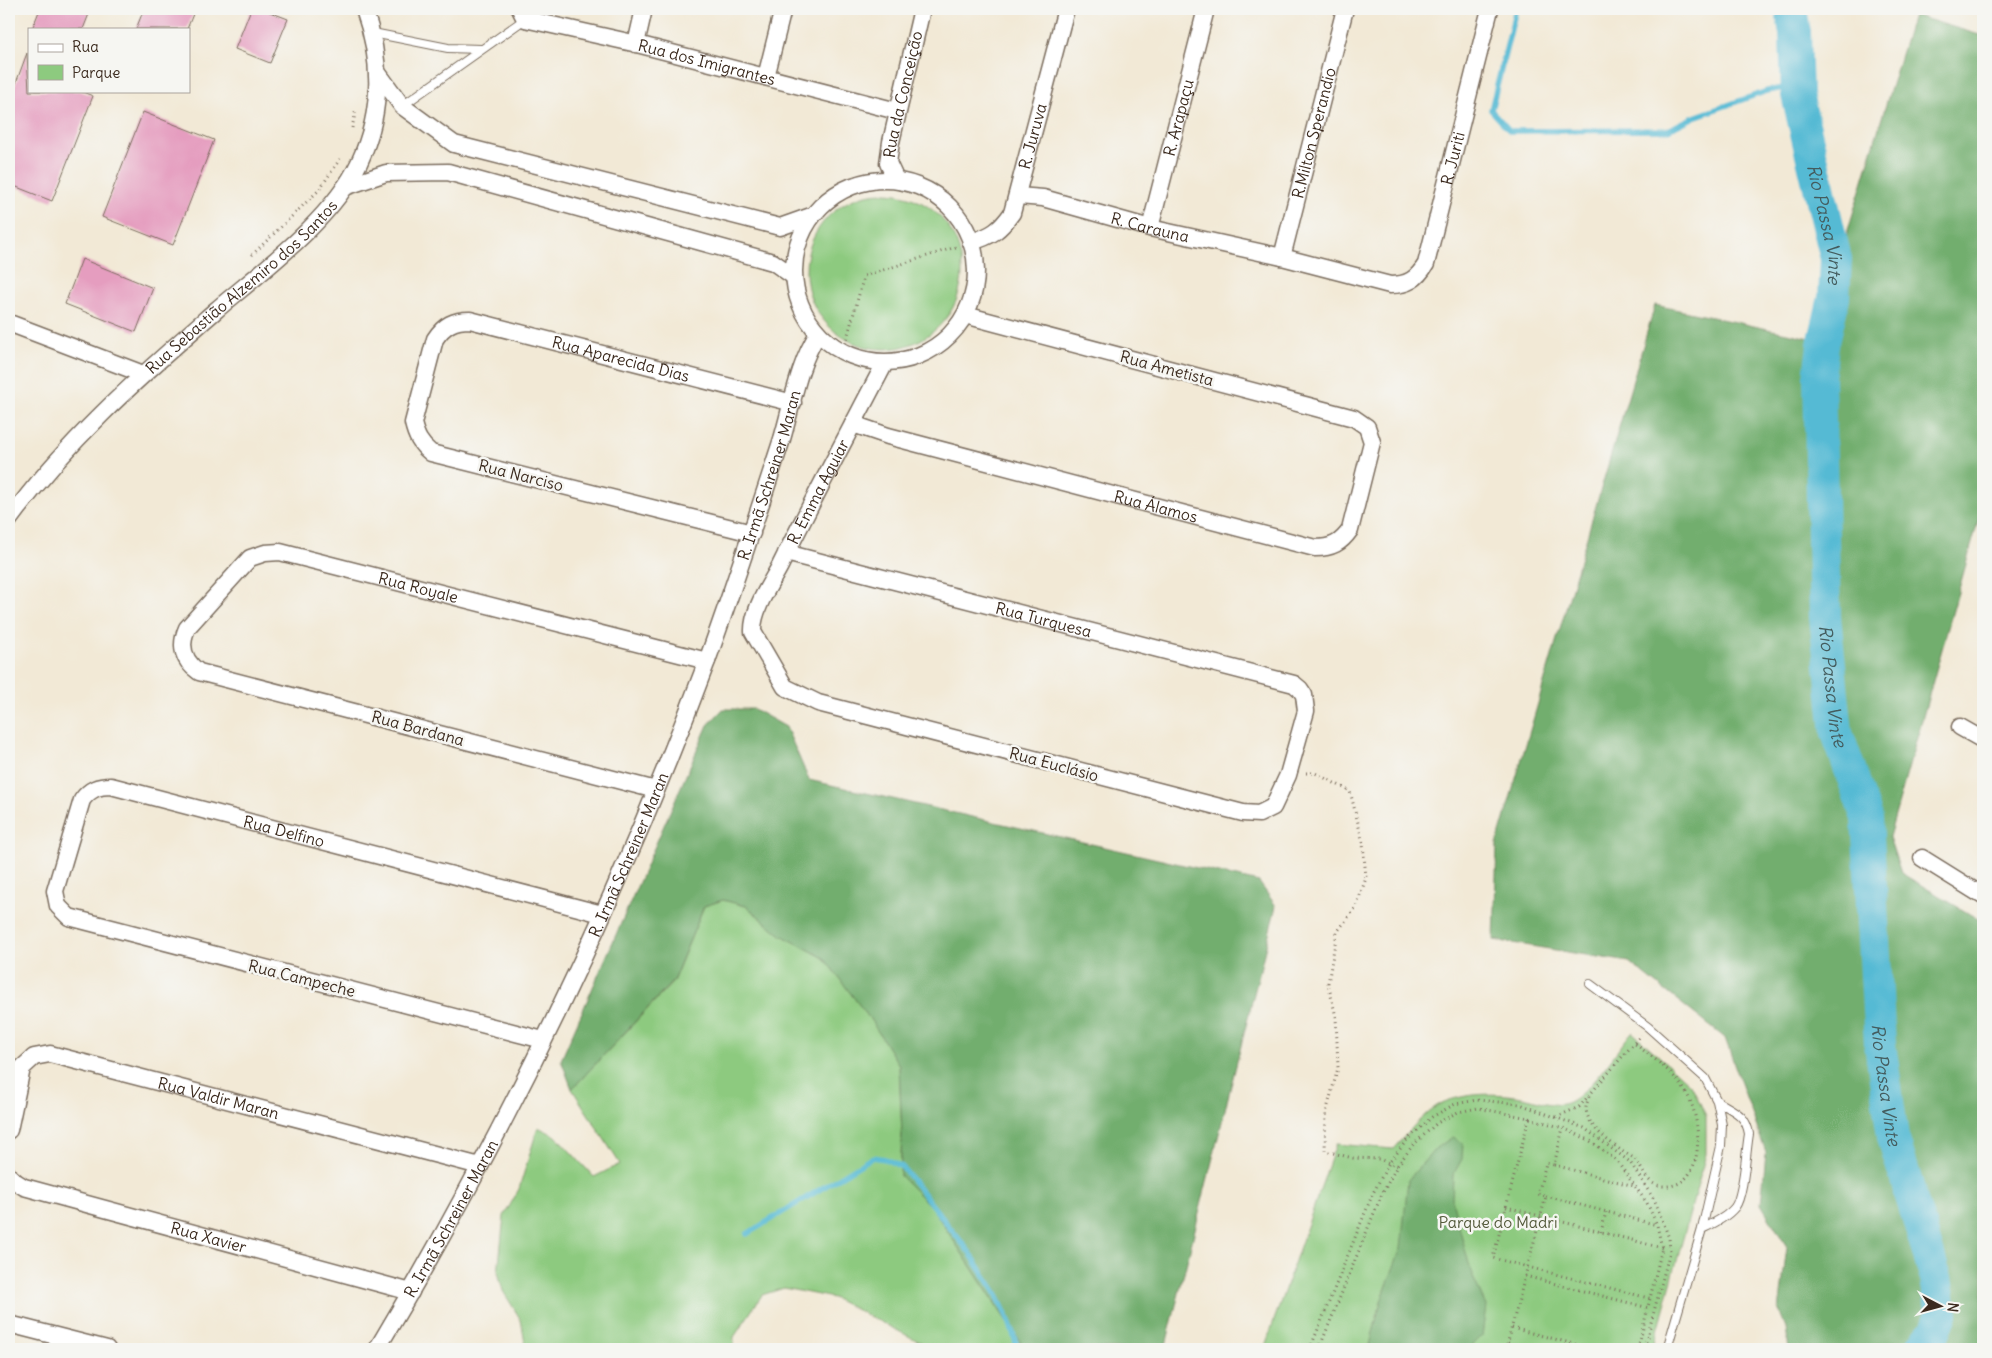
<svg xmlns="http://www.w3.org/2000/svg" width="1992" height="1358" viewBox="0 0 1992 1358" font-family="Delius,sans-serif">
	<style>
		.green { fill: #8dca7f; stroke: #647a4e }
		.forest { fill: #72ae6e; stroke: #566c46 }
		.lines { fill: none; stroke-linecap: round; stroke-linejoin: round }
		.stream { stroke: #55bad4; stroke-width: 5.5 }
		.river { stroke: #55bad4; stroke-width: 32 }
		.building { fill: #e59dbf }
		.lane-casing { stroke: #7b6d5e; stroke-width: 10 }
		.street-casing { stroke: #7b6d5e; stroke-width: 19 }
		.path { stroke: #7b6d5e; stroke-width: 3; stroke-dasharray: 1 4; stroke-linecap: butt }
		.lane { stroke: #fff; stroke-width: 8 }
		.street { stroke: #fff; stroke-width: 16 }
		.labels { text-anchor: middle; dominant-baseline: central; stroke-width: 5; stroke-linejoin: round; paint-order: stroke }
		.street-label { font-size: 16px; fill: #3b2a1e; stroke: #f6f6f2 }
		.park-label { font-size: 16px; fill: #545a3b; stroke: #f6f6f2 }
		.water-label { font-size: 18px; font-style: italic; fill: #445c5e; stroke: #f6f6f2 }
	</style>
	<rect width="100%" height="100%" fill="#f6f6f2"/>
	<filter id="ink" filterUnits="userSpaceOnUse"><feTurbulence type="fractalNoise" baseFrequency=".02" numOctaves="2"/><feDisplacementMap in="SourceGraphic" scale="10" xChannelSelector="R" yChannelSelector="G"/><feConvolveMatrix kernelMatrix="1 2 1 2 8 2 1 2 1" color-interpolation-filters="sRGB"/></filter>
	<filter id="wash" filterUnits="userSpaceOnUse"><feTurbulence type="fractalNoise" baseFrequency=".0096" numOctaves="4" result="noise"/><feDisplacementMap in="SourceGraphic" scale="20" xChannelSelector="R" yChannelSelector="G"/><feGaussianBlur stdDeviation="1.12" result="paint"/><feColorMatrix in="noise" values="0 0 0 0 0 0 0 0 0 0 0 0 0 0 0 0 0 1.4 0 .05"/><feComposite in="paint" operator="in"/></filter>
	<g filter="url(#wash)">
		<rect width="100%" height="100%" fill="#f2e9d6"/>
		<!-- green -->
		<path class="green" d="M806 271a78 78 0 1 1 156 0a78 78 0 1 1-156 0Z
			M723,900L746,906L779,933L824,958L873,1023L899,1065L902,1135L900,1176L933,1209L1025,1349H934L833,1298L784,1288L762,1295L734,1337L733,1349H526L521,1320L503,1291L498,1272L504,1216L519,1189L538,1127L556,1136L594,1177L620,1164L572,1089L673,982L704,906Z
			M1632,1032L1692,1086L1706,1116V1154L1653,1349H1264L1336,1144L1393,1149C1407,1134 1428,1107 1447,1101C1472,1092 1501,1093 1527,1098C1542,1101 1557,1109 1571,1101C1592,1089 1616,1051 1632,1032Z"/>
		<!-- forest -->
		<path class="forest" d="M1913,15L1983,36V504L1889,837L1901,873L1983,922V1349H1789L1786,1329L1779,1310L1787,1247L1761,1204L1766,1153L1725,1038L1629,962L1494,940L1497,843L1655,305L1815,339Z
			M723,709H754L786,727L809,780L1259,882L1276,906L1165,1349H1025L933,1209L900,1176L902,1135L899,1065L870,1019L824,958L781,935L746,906L723,900L704,906L673,981L572,1089L561,1060L708,725Z
			M1453,1137L1463,1143L1462,1159L1453,1175L1452,1200L1472,1275L1486,1306L1482,1336L1469,1349H1369L1381,1301L1401,1248L1408,1180L1436,1148Z"/>
		<g class="lines">
			<!-- stream -->
			<path class="stream" d="M1516,9L1491,110L1510,131L1668,130L1694,117L1767,91L1789,87L1797,95
				M747,1234L873,1157L885,1159L902,1167L970,1253L995,1291L1009,1321L1018,1349"/>
			<!-- river -->
			<path class="river" id="s1" d="M1791,9L1795,33L1797,95L1836,259L1834,298L1823,345L1819,378L1825,617L1837,733L1867,818L1880,1044L1893,1137L1936,1279L1942,1314L1935,1331L1919,1349"/>
		</g>
		<g id="blocks">
			<!-- building -->
			<path class="building" d="M40,9H91L83,29H32Z
				M144,9H195L187,29H136Z
				M251,9H262L288,19L270,63L235,49Z
				M27,53L29,91H80L93,96L52,201L9,184V102Z
				M143,112L214,140L173,245L102,217Z
				M82,259L153,288L136,332L65,304Z"/>
		</g>
	</g>
	<g filter="url(#ink)">
		<use href="#blocks" fill-opacity="0" stroke="#7b6d5e" stroke-width="1"/>
		<g class="lines">
			<defs>
				<path id="lane" d="M373,33L448,48L481,49
					M402,106L525,19
					M1590,984L1648,1027L1705,1078L1717,1101L1722,1125L1721,1146L1702,1229L1667,1349
					M1702,1229C1714,1223 1727,1217 1735,1207C1744,1195 1746,1150 1749,1134C1746,1114 1733,1111 1717,1101"/>
				<g id="street">
					<path id="s2" d="M520,9L525,19L633,43L897,111"/>
					<path d="M636,44L644,9"/>
					<path d="M378,73L402,106L454,144L780,227L811,216"/>
					<path d="M766,77L783,9"/>
					<circle cx="885" cy="271" r="91"/>
					<path id="s3" d="M896,180L888,163L891,142L922,9"/>
					<path d="M345,187L386,173L448,172L773,262L793,276"/>
					<path id="s4" d="M1018,196L1043,198L1150,228L1282,257L1390,285C1408,285 1417,279 1426,264L1490,9"/>
					<path id="s5" d="M1150,228L1206,9"/>
					<path id="s6" d="M971,242C992,236 1000,230 1012,213L1066,9"/>
					<path id="s7" d="M1282,257L1345,9"/>
					<path d="M9,323L143,374"/>
					<path id="s8" d="M853,424L888,436L1315,548C1332,548 1341,543 1350,530L1372,442L1367,427L1354,418L965,315"/>
					<path id="s9" d="M9,520C69,438 140,377 215,311C263,270 332,220 359,163C383,112 382,60 364,9"/>
					<path id="s10" d="M752,533L431,453C420,444 416,436 413,423L435,339C444,325 454,320 470,320L793,403"/>
					<path id="s11" d="M786,553L1294,684L1300,689L1304,695L1306,711L1288,775L1273,807L1259,814L1243,813L818,703L785,687L753,632C752,610 770,585 780,566C814,497 850,430 885,363"/>
					<path d="M1960,727L1983,740"/>
					<path id="s12" d="M656,790L199,672C183,661 179,646 187,628L250,558L265,553L280,552L707,661"/>
					<path d="M1922,858L1983,896"/>
					<path id="s13" d="M543,1040L69,917L58,906L55,891L82,800C90,789 98,786 111,786L602,914"/>
					<path id="s14" d="M9,1130L22,1068L34,1057L50,1054L480,1166"/>
					<path id="s15" d="M9,1176L16,1182L24,1187L411,1292"/>
					<path d="M9,1324L107,1349"/>
					<path id="s16" d="M377,1349C507,1131 618,899 707,661C734,587 758,513 782,439C792,405 799,362 818,334"/>
				</g>
			</defs>
			<!-- lane casing -->
			<use href="#lane" class="lane-casing"/>
			<!-- street casing -->
			<use href="#street" class="street-casing"/>
			<!-- path -->
			<path class="path" d="M352,128L356,109
				M252,255L319,190L340,159
				M843,353L864,276L956,247
				M1306,773H1315L1350,791L1363,843L1366,878L1356,907L1337,932L1328,983L1336,1017L1338,1068L1326,1113L1325,1151L1353,1158L1379,1159L1397,1166
				M1589,1097C1588,1100 1586,1105 1586,1108C1587,1127 1609,1141 1622,1151C1626,1154 1631,1156 1635,1159C1644,1170 1646,1186 1664,1186C1706,1188 1702,1121 1688,1096C1676,1073 1654,1059 1634,1043
				M1556,1117L1579,1107L1641,1035
				M1529,1118L1493,1258L1652,1299
				M1554,1165L1634,1186
				M1546,1196L1657,1225
				M1506,1207L1662,1248
				M1601,1232L1606,1212
				M1525,1276L1649,1308
				M1512,1328L1593,1349
				M1508,1343L1531,1349
				M1310,1349L1373,1193L1389,1163L1407,1140L1432,1117L1455,1104L1477,1100L1520,1104L1584,1128L1630,1162L1655,1201L1669,1238L1670,1251L1644,1349
				M1319,1349L1381,1196L1397,1166L1413,1145L1437,1123L1458,1112L1478,1108L1529,1118L1563,1128L1589,1140L1616,1160L1647,1203L1657,1225L1662,1248L1638,1349
				M1506,1349L1546,1196L1538,1194L1546,1163L1554,1165L1563,1128"/>
			<!-- lane -->
			<use href="#lane" class="lane"/>
			<!-- street -->
			<use href="#street" class="street"/>
		</g>
	</g>
	<g class="labels">
		<!-- street labels -->
		<g class="street-label">
			<text stroke="none"><textPath href="#s2" startOffset="198">Rua dos Imigrantes</textPath></text>
			<text stroke="none"><textPath href="#s3" startOffset="89">Rua da Conceição</textPath></text>
			<text stroke="none"><textPath href="#s5" startOffset="114">R. Arapaçu</textPath></text>
			<text stroke="none"><textPath href="#s7" startOffset="128">R.Milton Sperandio</textPath></text>
			<text stroke="none"><textPath href="#s6" startOffset="131">R. Juruva</textPath></text>
			<text stroke="none"><textPath href="#s4" startOffset="536">R. Juriti</textPath></text>
			<text stroke="none"><textPath href="#s4" startOffset="136">R. Carauna</textPath></text>
			<text stroke="none"><textPath href="#s9" startOffset="330">Rua Sebastião Alzemiro dos Santos</textPath></text>
			<text stroke="none"><textPath href="#s10" startOffset="651">Rua Aparecida Dias</textPath></text>
			<text transform="translate(1167 368) rotate(15)">Rua Ametista</text>
			<text transform="translate(521 475) rotate(14)">Rua Narciso</text>
			<text stroke="none"><textPath href="#s16" startOffset="960">R. Irmã Schreiner Maran</textPath></text>
			<text stroke="none"><textPath href="#s11" startOffset="1384">R. Emma Aguiar</textPath></text>
			<text stroke="none"><textPath href="#s8" startOffset="314">Rua Álamos</textPath></text>
			<text stroke="none"><textPath href="#s12" startOffset="790">Rua Royale</textPath></text>
			<text stroke="none"><textPath href="#s11" startOffset="266">Rua Turquesa</textPath></text>
			<text transform="translate(418 728) rotate(15)">Rua Bardana</text>
			<text transform="translate(1054 764) rotate(15)">Rua Euclásio</text>
			<text stroke="none"><textPath href="#s13" startOffset="828">Rua Delfino</textPath></text>
			<text stroke="none"><textPath href="#s16" startOffset="555">R. Irmã Schreiner Maran</textPath></text>
			<text transform="translate(302 978) rotate(14)">Rua Campeche</text>
			<text stroke="none"><textPath href="#s14" startOffset="270">Rua Valdir Maran</textPath></text>
			<text stroke="none"><textPath href="#s16" startOffset="150">R. Irmã Schreiner Maran</textPath></text>
			<text stroke="none"><textPath href="#s15" startOffset="210">Rua Xavier</textPath></text>
		</g>
		<!-- park labels -->
		<g class="park-label">
			<text x="1498" y="1222">Parque do Madri</text>
		</g>
		<!-- water labels -->
		<g class="water-label">
			<text stroke="none"><textPath href="#s1" startOffset="219">Rio Passa Vinte</textPath></text>
			<text stroke="none"><textPath href="#s1" startOffset="684">Rio Passa Vinte</textPath></text>
			<text stroke="none"><textPath href="#s1" startOffset="1089">Rio Passa Vinte</textPath></text>
		</g>
	</g>
	<!-- margin -->
	<rect width="1992" height="1358" fill="none" stroke="#f6f6f2" stroke-width="30"/>
	<!-- legend -->
	<rect x="28" y="28" width="162" height="65" fill="#f6f6f2" stroke="#aba49d"/>
	<rect x="38" y="44" width="25" height="8" fill="#ffffff" stroke="#aba49d"/>
	<text x="72" y="52" font-size="15" fill="#3b2a1e">Rua</text>
	<rect x="38" y="65" width="25" height="15" fill="#8dca7f" stroke="#aba49d"/>
	<text x="72" y="78" font-size="15" fill="#3b2a1e">Parque</text>
	<!-- north arrow -->
	<g transform="translate(1940 1306) rotate(96)" stroke="#f6f6f2" stroke-width="4" paint-order="stroke">
	<path d="M0-4L9 19L0 12L-9 19Z" fill="#3b2a1e"/>
	<text y="-8" font-size="14" font-weight="bold" text-anchor="middle" fill="#3b2a1e">N</text>
	</g>
</svg>
